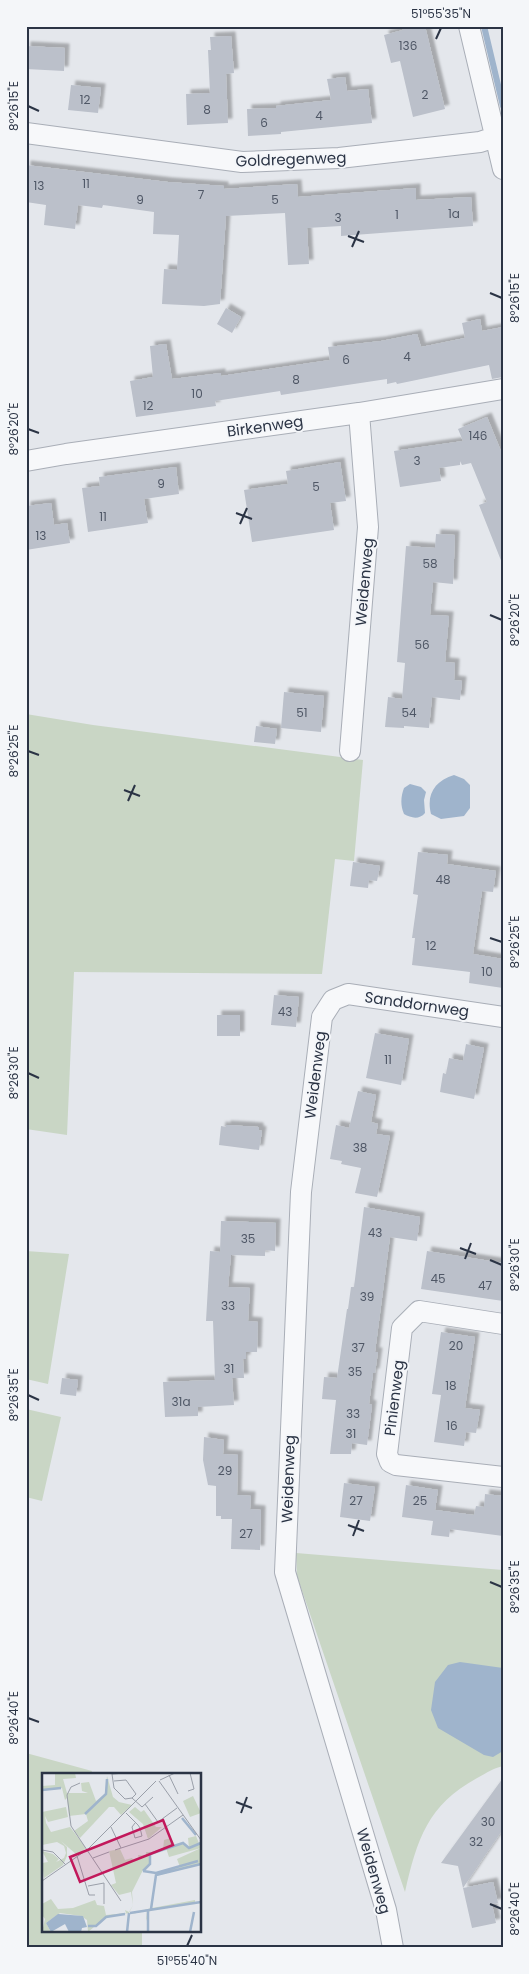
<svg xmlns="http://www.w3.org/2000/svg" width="529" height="1974" viewBox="0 0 529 1974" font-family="Poppins,sans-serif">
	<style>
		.green { fill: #c9d6c5 }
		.water { fill: #9fb4cc }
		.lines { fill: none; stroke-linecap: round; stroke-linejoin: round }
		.stream { stroke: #9fb4cc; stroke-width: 6 }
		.building { fill: #bbc0ca; filter: url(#shadow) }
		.minor-casing { stroke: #a9aeb7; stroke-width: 22 }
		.minor { stroke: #f7f8fa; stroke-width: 20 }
		.ticks { fill: none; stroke: #2b3445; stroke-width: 2 }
		.labels { text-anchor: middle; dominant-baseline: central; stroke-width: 4; stroke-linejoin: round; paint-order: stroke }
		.number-label { font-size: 12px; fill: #4f5766 }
		.street-label { font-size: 15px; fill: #2b3445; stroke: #f4f6f9 }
		.inset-river { fill: none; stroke: #9fb4cc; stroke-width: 2.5 }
		.inset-road { fill: none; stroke: #9a9fa9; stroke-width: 1 }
		.view { fill: #c2185b; fill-opacity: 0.15; stroke: #c2185b; stroke-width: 2.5 }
		.inset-edge { fill: none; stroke: #2b3445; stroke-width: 2.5 }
		.neatline { fill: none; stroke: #2b3445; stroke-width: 2 }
		.ticks-label { font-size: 12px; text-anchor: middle; fill: #2b3445 }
	</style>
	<defs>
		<filter id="shadow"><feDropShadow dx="4.5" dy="-4.5" stdDeviation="1" flood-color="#0004"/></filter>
	</defs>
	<rect width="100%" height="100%" fill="#e4e7ec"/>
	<!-- green -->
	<path class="green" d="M26,714L93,725L363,760L354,861L335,859L322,974L74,972L67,1135L26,1129Z
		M26,1251L69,1254L48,1384L26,1379Z
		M26,1409L61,1417L42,1501L26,1497Z
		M296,1553L503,1570V1766C494,1768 486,1773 479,1777C428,1804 417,1839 405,1892L297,1576Z
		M26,1753L92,1771L91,1774H44V1930H142V1948H26Z"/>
	<!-- water -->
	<path class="water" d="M454,775L464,779L470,785V808L464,816L441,819L431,814C426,794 435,781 454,775Z
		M410,784L421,787L426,792L424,800L425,813C419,820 411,818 404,814C400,805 401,796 404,788Z
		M460,1662L503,1668V1751L493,1757L484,1755L438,1728L431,1710L435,1682L448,1665Z"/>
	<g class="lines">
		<!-- stream -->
		<path class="stream" d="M484,26L503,106"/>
	</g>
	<!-- building -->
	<path class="building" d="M402,26H425L445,109L413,117L400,61L391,63L384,35L403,30Z
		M231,36L234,73L226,74L228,123L187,125L186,94L210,93L208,50H211L210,37Z
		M26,46L65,48L64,71L26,69Z
		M345,77L347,91L368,89L372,123L281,132V134L248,136L247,109L276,108V106L331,100L327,79Z
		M71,85L101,88L98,113L68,110Z
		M26,165L168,182L224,186V189L297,184L298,197L416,188V200L471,197L473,226L341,236V226L307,228L309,264L288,265L285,213L226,216L220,304L204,306L162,304L164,269L177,270L179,235L153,234L154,212L103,205L102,208L78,205L75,229L44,225L46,205L26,202Z
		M226,308L241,317L232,333L217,324Z
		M480,319L482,331L503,327V377L492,379L489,365L397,384L396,382L387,384V379L281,395L280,391L215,401L216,406L136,417L130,381L153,377L150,346L166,344L172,379L221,373V376L330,360L328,347L381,341L417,334L421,347L465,338L462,323Z
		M487,417L503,456L502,563L479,505L487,502L471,463L462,465L460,461V465L439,468L441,481L400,487L394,451L463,441L458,429Z
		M340,462L346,501L330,503L334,530L252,542L244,490L288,484L286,471Z
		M176,467L179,494L144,499L148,523L88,532L82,488L100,486L99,477Z
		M51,503L54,525L67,523L70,543L26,550V506Z
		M436,534L455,535L453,584L433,582L430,615L449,616L445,662L455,663L454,680L462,681L460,700L432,697L429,728L404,726V728L385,727L388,697L402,699L405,663L397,662L406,546L435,548Z
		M284,692L324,696L321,732L281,728Z
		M256,726L277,729L275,744L254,742Z
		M418,852L448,855L447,864L496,871L493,892L482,891L473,954L503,959V988L469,983L470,972L412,965L415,938H412L418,895L413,894Z
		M353,862L380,866L377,881L369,880L368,888L350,886Z
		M274,995L299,997L296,1027L271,1025Z
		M217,1015H240V1036H217Z
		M375,1033L409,1039L401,1085L366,1078Z
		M466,1044L484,1048L474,1099L440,1092L443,1073L446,1074L449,1058L463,1061Z
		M358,1091L376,1095L371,1122L378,1124L376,1134L390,1136L377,1197L355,1193L361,1168L341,1164L342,1161L330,1159L336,1125L349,1128Z
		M226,1125L259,1127V1130L262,1131L259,1150L219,1145L221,1126L226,1127Z
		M364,1207L420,1217L417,1241L390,1237L375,1352H378L375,1373H373L369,1404L372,1405L367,1445L352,1443L351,1454H330L336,1400L322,1399L324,1377L337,1378L347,1309H348L351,1287H354Z
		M221,1221L276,1223L275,1251L265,1250V1256L231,1255L228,1287L250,1288L248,1321L258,1322L257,1352H246V1359H243L244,1378H232L234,1405L198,1407V1416L165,1417L163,1382L215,1380L213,1321H206L210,1251L220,1252Z
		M427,1251L503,1263V1301L421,1289Z
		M441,1332L475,1337L465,1408L480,1410L476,1433L466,1432L464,1446L434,1442L441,1395L432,1394Z
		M62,1378L78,1380L76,1396L60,1394Z
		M204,1437L224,1440L223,1454L238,1455L237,1495L251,1496L250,1509L261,1510L260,1550L231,1549L232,1519H221V1516H216V1486L208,1485L203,1460Z
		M344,1483L375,1487L370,1521L340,1517Z
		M406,1485L438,1490L435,1510L474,1515L476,1506L484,1507L485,1494L503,1496V1536L450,1529L449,1537L431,1535L433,1521L402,1517Z
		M503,1778V1829L463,1888L458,1866L441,1863Z
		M493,1882L498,1903L492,1904L496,1923L472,1928L463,1888Z"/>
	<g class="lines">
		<defs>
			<path id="minor" d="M469,26L503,169
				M26,133L242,162L339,158L480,142L495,137
				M26,461L66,454L359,413L503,389
				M350,751L368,527L359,413
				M503,1324L419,1311L402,1328L387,1454L390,1462L396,1465L503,1477
				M393,1948L386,1910L285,1572L301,1192L322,1017L333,1000L348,994L503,1017"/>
		</defs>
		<!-- minor casing -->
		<use href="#minor" class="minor-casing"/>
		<!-- minor -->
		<use href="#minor" class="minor"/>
	</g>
	<!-- ticks -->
	<path class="ticks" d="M436,39L441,28M28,106L39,111M348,236L364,242M352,247L359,231M490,293L502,298M28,429L39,433M236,513L252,519M240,524L247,508M490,615L502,620M28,751L39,755M124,790L140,796M128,801L135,785M490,938L502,942M28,1073L39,1078M460,1248L476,1254M465,1259L471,1243M490,1260L502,1265M28,1395L39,1400M348,1525L364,1531M353,1536L359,1520M490,1582L502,1587M28,1718L39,1722M236,1802L252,1808M241,1813L247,1797M490,1904L502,1909M187,1946L192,1935"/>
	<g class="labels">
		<!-- number labels -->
		<g class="number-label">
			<text x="408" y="45">136</text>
			<text x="425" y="94">2</text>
			<text x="85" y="99">12</text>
			<text x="207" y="109">8</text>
			<text x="319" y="115">4</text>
			<text x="264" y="122">6</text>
			<text x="86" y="183">11</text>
			<text x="39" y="185">13</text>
			<text x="201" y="194">7</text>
			<text x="140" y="199">9</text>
			<text x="275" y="199">5</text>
			<text x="454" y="213">1a</text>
			<text x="397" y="214">1</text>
			<text x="338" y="217">3</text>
			<text x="407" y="356">4</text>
			<text x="346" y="359">6</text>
			<text x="296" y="379">8</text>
			<text x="197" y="393">10</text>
			<text x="148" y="405">12</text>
			<text x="478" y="435">146</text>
			<text x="417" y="460">3</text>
			<text x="161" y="483">9</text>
			<text x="316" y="486">5</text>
			<text x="103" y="516">11</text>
			<text x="41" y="535">13</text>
			<text x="430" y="563">58</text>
			<text x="422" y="644">56</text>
			<text x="302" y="712">51</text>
			<text x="409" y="712">54</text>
			<text x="443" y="879">48</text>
			<text x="431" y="945">12</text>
			<text x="487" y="971">10</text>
			<text x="285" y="1011">43</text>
			<text x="388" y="1059">11</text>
			<text x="360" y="1147">38</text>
			<text x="375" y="1232">43</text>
			<text x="248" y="1238">35</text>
			<text x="438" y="1278">45</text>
			<text x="485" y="1285">47</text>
			<text x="367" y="1296">39</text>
			<text x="228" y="1305">33</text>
			<text x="456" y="1345">20</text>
			<text x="358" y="1347">37</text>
			<text x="229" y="1368">31</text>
			<text x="355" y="1371">35</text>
			<text x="451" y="1385">18</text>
			<text x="181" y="1401">31a</text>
			<text x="353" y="1413">33</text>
			<text x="452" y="1425">16</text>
			<text x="351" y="1433">31</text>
			<text x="225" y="1470">29</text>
			<text x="356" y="1500">27</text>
			<text x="420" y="1500">25</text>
			<text x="246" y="1533">27</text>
			<text x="488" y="1821">30</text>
			<text x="476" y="1841">32</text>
		</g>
		<!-- street labels -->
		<g class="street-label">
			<text transform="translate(291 159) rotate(-2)">Goldregenweg</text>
			<text transform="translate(265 426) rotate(-8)">Birkenweg</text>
			<text transform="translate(364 582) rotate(-85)">Weidenweg</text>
			<text transform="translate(417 1004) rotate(8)">Sanddornweg</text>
			<text transform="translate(315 1075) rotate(-83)">Weidenweg</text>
			<text transform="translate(394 1398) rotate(-83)">Pinienweg</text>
			<text transform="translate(288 1479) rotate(-88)">Weidenweg</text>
			<text transform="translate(374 1871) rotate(74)">Weidenweg</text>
		</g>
	</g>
	<!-- overview -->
	<g transform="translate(42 1773)">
		<rect width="159" height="159" fill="#e4e7ec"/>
		<path d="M13,0H33L34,5L21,6L25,20H46L40,18L39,10L47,9L54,28L63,21L65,3L71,24L77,29L90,32L79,42L72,34H67L38,65L32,58L46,48L44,41L27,43L25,25L23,27L20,15L0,18V13L13,12ZM151,23L159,40L148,44L141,28ZM24,34L26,44L6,49L3,43L4,50L9,59L28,54L44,75L35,82L19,68L25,74V83L21,92L2,105L0,90L6,89L0,78L11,81L17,86L14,89L22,85L24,80L22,73L15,69L0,72V39ZM93,34L99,39L102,37L114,54H120L106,66L101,51L87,39ZM154,63L159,75L127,84L124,75L121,77L122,67L129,65L133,72L141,70L147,75L146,65ZM159,75V91L114,103L110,135L153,127V130L108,137L104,148L105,138L89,141L109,135L114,100L138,94L135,86ZM78,76L83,87L90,85L92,88L97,86L96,82L104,83V79H108V91L101,97L90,119L91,132L87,140L64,144L46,159L45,147L39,143L18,140L4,150L9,159H0L3,146L0,142V131L9,126L16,136L31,135L53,127L55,132L62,133L64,142L84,140L83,137L87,139L91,132L89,119L77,122L69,112L74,110L67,78Z" fill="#c9d6c5"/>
		<path d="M16,141L41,143L45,154L40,155L39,159H27L23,151L9,159L4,150Z" fill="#9fb4cc"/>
		<path class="inset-river" d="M0,17L19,15M43,41L64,21L65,6M140,45L154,62M101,98L108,91V81L141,70L147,75L159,70M101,98L114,100L156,88M109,136L114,102L159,91M88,140L159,129M46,153H54L64,144L83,141M85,159L87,140M106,159V137M148,159L152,139"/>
		<path class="inset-road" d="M83,0L70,1L72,15L83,26L90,25M127,2L136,21M118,7L133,0M72,8L84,7L94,21L90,25M117,8L159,67M38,10L29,14L25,22L29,53L79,128M146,18L152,16L148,0M90,25L100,34L111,24M103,31L116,49L135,35M84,40L96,52L98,55L100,63L93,65L90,54L93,50M69,54L79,75M0,77L11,79L24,92M73,77L107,66L141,42M35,83L47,122H53M51,85L67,79M0,108L46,76L114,8M62,110V131M46,113L62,110"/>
		<path class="view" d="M121,47L131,72L38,109L28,84Z"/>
		<rect width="159" height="159" class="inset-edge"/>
	</g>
	<!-- border -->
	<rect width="529" height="1974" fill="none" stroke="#f4f6f9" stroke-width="55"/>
	<rect x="28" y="28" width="474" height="1918" class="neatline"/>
	<g class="ticks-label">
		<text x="441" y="18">51°55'35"N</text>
		<text transform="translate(14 106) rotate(-90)" y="4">8°26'15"E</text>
		<text transform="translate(515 298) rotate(-90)" y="4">8°26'15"E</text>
		<text transform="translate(14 429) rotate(-90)" y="4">8°26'20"E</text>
		<text transform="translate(515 620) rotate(-90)" y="4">8°26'20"E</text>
		<text transform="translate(14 751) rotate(-90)" y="4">8°26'25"E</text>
		<text transform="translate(515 942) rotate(-90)" y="4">8°26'25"E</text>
		<text transform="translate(14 1073) rotate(-90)" y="4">8°26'30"E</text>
		<text transform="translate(515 1265) rotate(-90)" y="4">8°26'30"E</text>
		<text transform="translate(14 1395) rotate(-90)" y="4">8°26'35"E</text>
		<text transform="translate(515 1587) rotate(-90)" y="4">8°26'35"E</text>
		<text transform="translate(14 1718) rotate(-90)" y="4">8°26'40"E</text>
		<text transform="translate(515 1909) rotate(-90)" y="4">8°26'40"E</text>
		<text x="187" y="1965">51°55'40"N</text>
	</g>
</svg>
